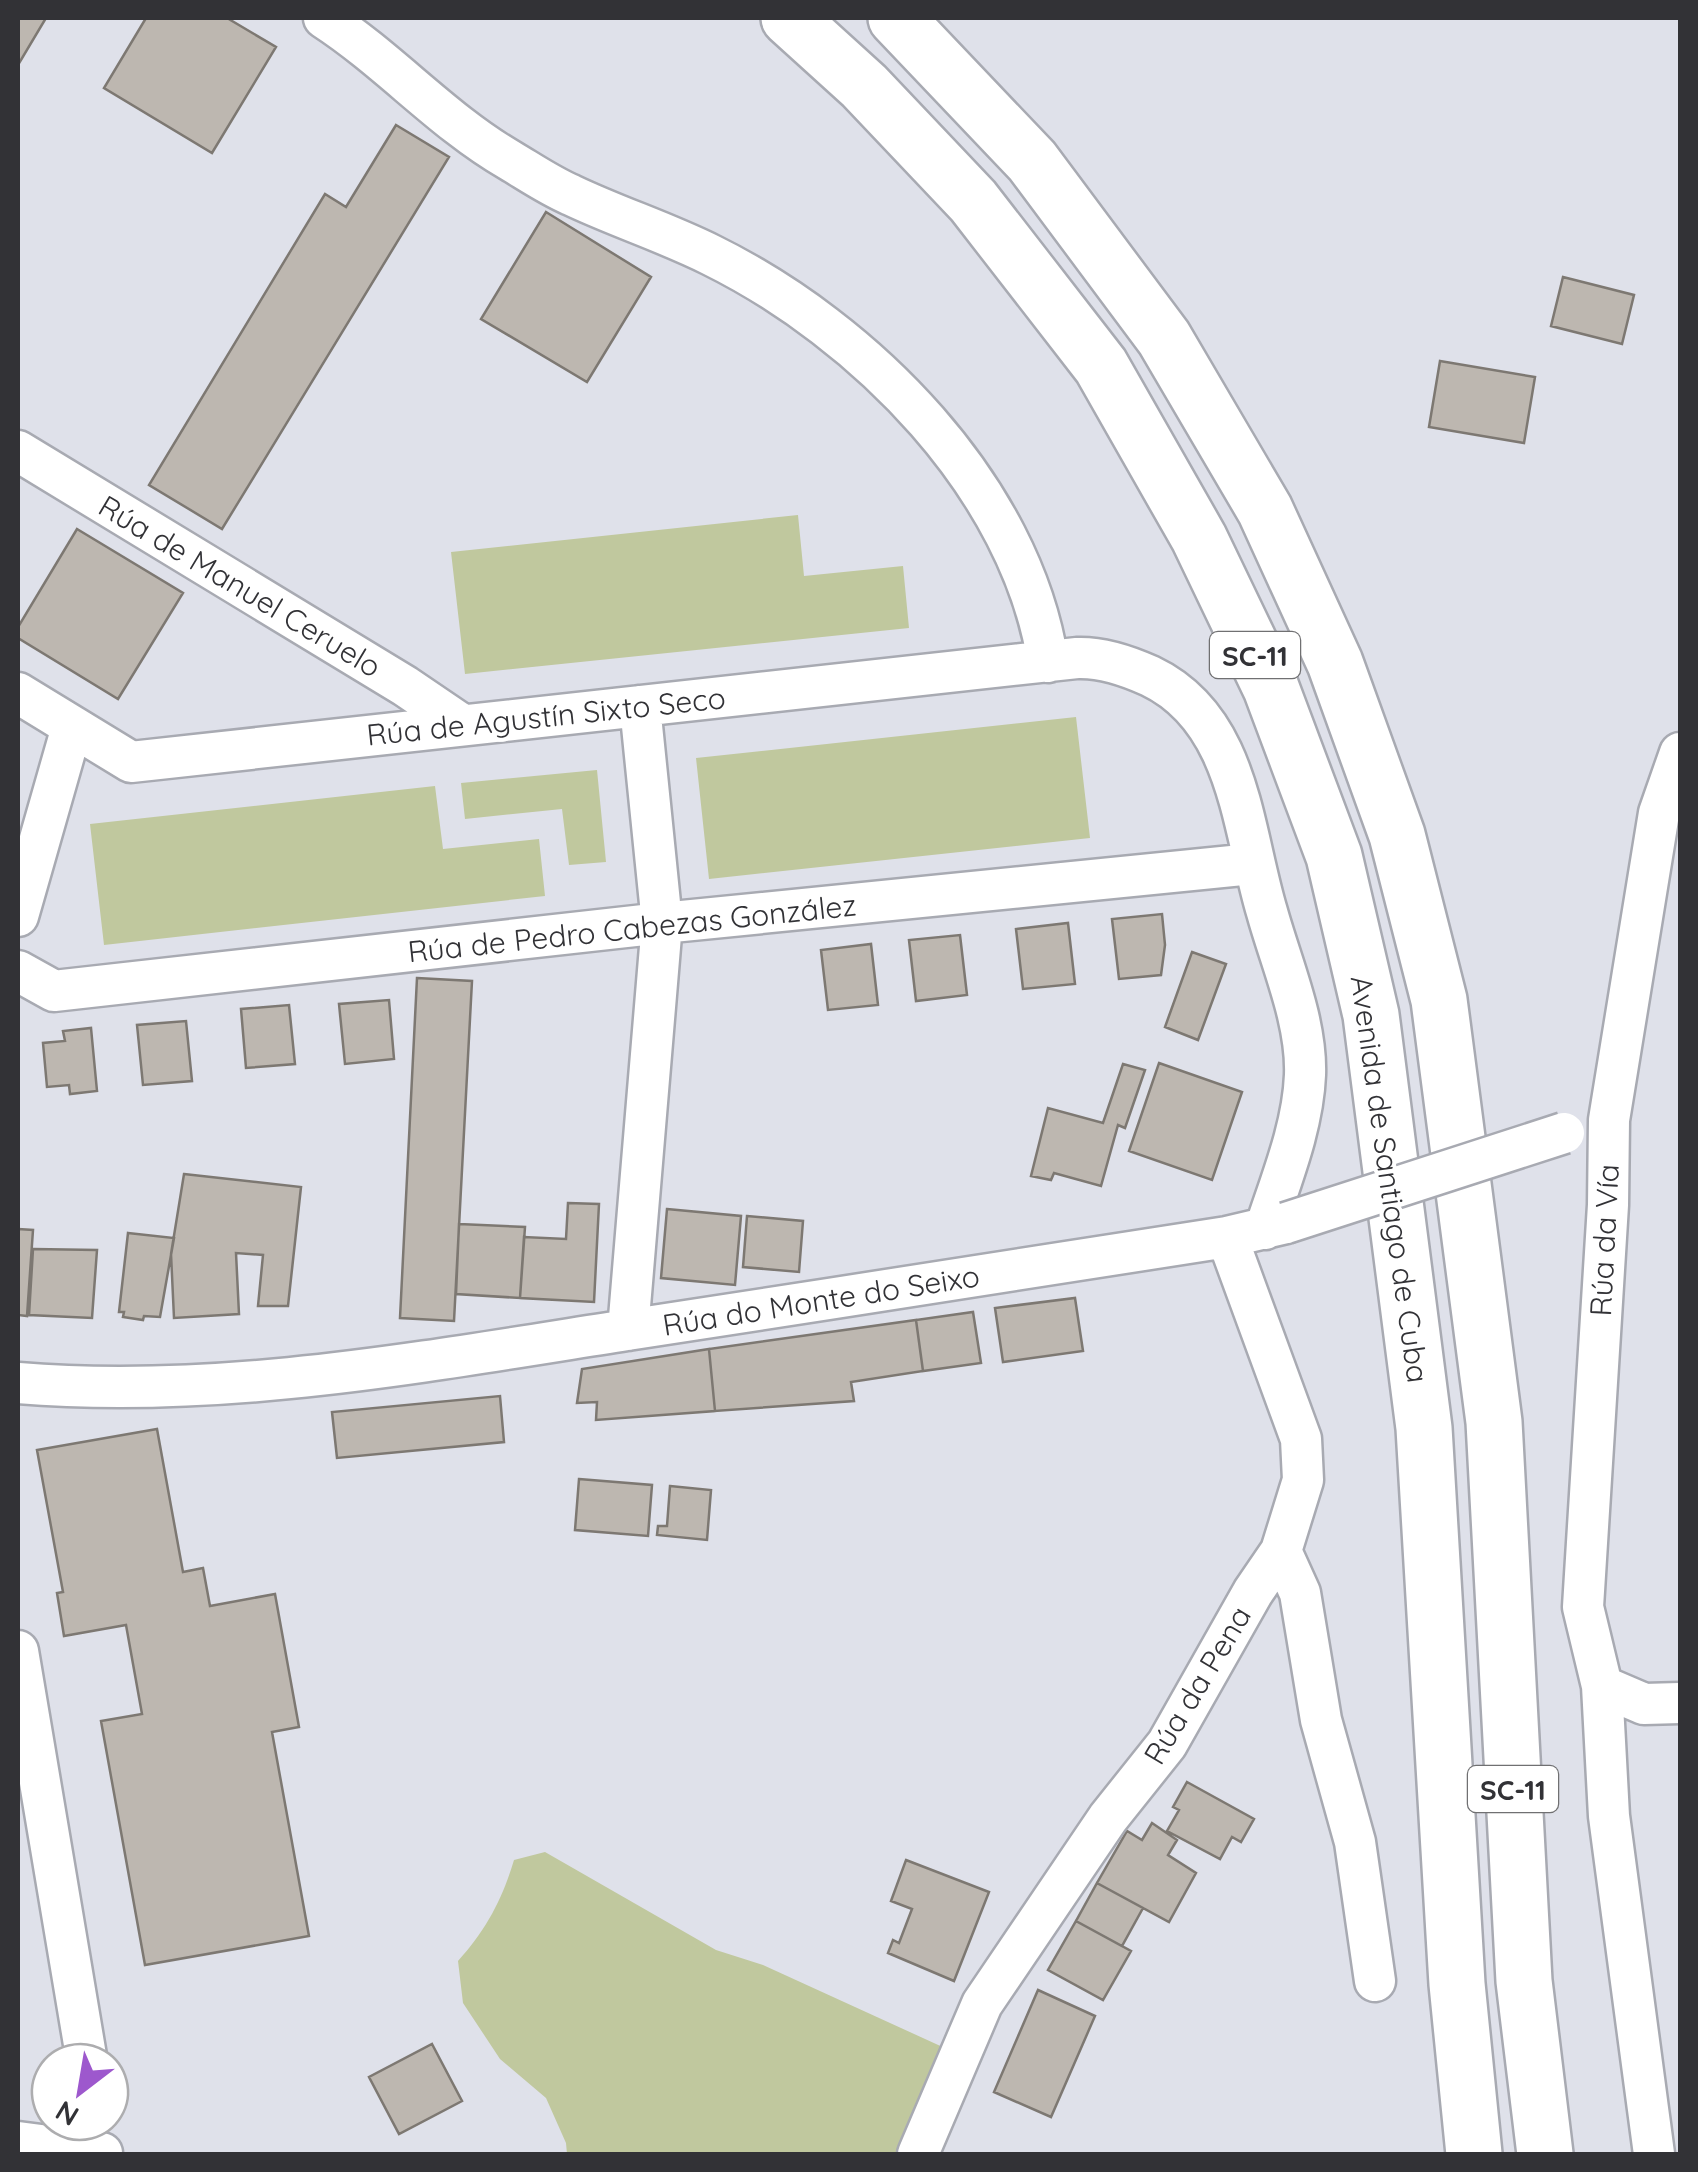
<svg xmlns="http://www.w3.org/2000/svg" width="1698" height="2172" viewBox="0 0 1698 2172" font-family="Quicksand,sans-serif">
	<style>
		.green { fill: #c0c89e }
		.building { fill: #bdb7b0; stroke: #7d7872; stroke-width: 2.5 }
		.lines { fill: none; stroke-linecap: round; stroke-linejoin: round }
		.minor-casing { stroke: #a8aab2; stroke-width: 45 }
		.highway-casing { stroke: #a8aab2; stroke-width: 60 }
		.minor { stroke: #fff; stroke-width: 40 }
		.highway { stroke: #fff; stroke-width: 55 }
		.minor-bridge-casing { stroke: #a8aab2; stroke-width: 45; stroke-linecap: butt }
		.minor-bridge { stroke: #fff; stroke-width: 40 }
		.labels { text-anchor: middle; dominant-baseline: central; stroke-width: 8; stroke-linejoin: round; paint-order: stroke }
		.shield { fill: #fff; stroke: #707072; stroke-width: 2.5 }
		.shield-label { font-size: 28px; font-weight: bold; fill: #323236 }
		.street-label { font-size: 30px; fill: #323236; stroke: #fff }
	</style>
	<rect width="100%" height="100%" fill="#dfe1ea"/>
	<!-- green -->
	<path class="green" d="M798,515L804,576L903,566L909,628L465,674L451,552Z
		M1076,717L1090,838L709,879L696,758Z
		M597,770L606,862L569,865L562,809L465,819L461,783Z
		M435,786L443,849L539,839L545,896L104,945L90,824Z
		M545,1852L716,1950L763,1965L947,2049L914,2127L897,2154H567L566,2143L546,2098L500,2059L463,2003L458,1961C486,1930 502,1900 514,1860Z"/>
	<!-- building -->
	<path class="building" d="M18,18H46L18,65Z
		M146,18H227L276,47L212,153L104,88Z
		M396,125L449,157L222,529L149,485L325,194L346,207Z
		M546,212L651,277L587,382L481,319Z
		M1563,277L1634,295L1622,344L1551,326Z
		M1440,361L1535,377L1524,443L1429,427Z
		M77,529L183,593L118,699L18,638V627Z
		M1162,914L1165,945L1161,975L1119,979L1112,919Z
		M1068,923L1075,984L1023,989L1016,929Z
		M960,935L967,995L916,1001L909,940Z
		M871,944L878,1005L828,1010L821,950Z
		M1192,952L1226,964L1198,1040L1165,1027Z
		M417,978L472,981L454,1321L400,1318Z
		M389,1000L394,1059L345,1064L339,1004Z
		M289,1005L295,1064L246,1068L241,1009Z
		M186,1021L192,1081L143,1085L137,1025Z
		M91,1028L97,1091L70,1094L69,1085L47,1087L43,1043L65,1041L63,1031Z
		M1159,1063L1242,1092L1212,1180L1129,1151Z
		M1123,1064L1145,1070L1125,1128L1118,1125L1101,1186L1054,1173L1051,1180L1031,1176L1048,1108L1103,1123Z
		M184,1174L301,1187L288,1306H258L263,1255L236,1253L239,1314L174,1318L171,1254Z
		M568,1203L599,1204L594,1302L520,1298L524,1237L566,1239Z
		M667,1209L741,1216L735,1285L661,1278Z
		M747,1216L803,1221L799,1272L743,1267Z
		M459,1224L525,1227L520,1298L456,1294Z
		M18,1229L33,1230L27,1316L18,1315Z
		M128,1233L174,1238L160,1317L144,1316L143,1320L123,1317L124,1312H119Z
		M33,1249L97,1250L92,1318L29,1315Z
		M1075,1298L1083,1351L1003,1362L995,1308Z
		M973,1312L981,1363L923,1371L916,1320Z
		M916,1320L923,1371L851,1382L854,1401L715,1411L709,1349Z
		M709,1349L715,1411L596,1420L597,1402L577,1403L582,1369Z
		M500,1396L504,1442L337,1458L332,1412Z
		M157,1429L183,1572L203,1568L210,1606L275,1594L299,1727L272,1732L309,1936L145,1965L101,1721L142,1714L126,1625L64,1636L57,1593L63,1592L37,1450Z
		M579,1479L652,1485L648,1536L575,1530Z
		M670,1486L711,1490L707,1540L657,1535L658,1526H667Z
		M1187,1782L1254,1819L1241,1842L1232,1837L1220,1859L1167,1831L1179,1810L1173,1807Z
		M1152,1823L1177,1840L1168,1855L1196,1873L1169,1922L1097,1883L1127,1831L1142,1840Z
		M906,1860L989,1892L954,1981L888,1953L893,1940L899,1943L912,1909L891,1901Z
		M1097,1883L1143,1908L1122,1946L1076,1921Z
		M1076,1921L1131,1951L1103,2000L1048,1970Z
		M1038,1990L1095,2016L1051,2117L994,2092Z
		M432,2044L462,2101L399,2134L369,2077Z"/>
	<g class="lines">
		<defs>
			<path id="minor" d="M324,18C390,61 443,122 511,161C531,173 550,186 571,195C617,217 665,232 711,255C865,331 1021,487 1048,662
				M18,451L405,686L461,724
				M18,693L131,762L1077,658C1102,657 1128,666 1150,676C1240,719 1242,829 1267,912C1281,963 1307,1021 1305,1075C1303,1127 1281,1180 1265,1229
				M1680,753L1659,813L1609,1120L1608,1205L1583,1607L1602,1686L1644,1704L1680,1703
				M18,916L72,727
				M18,971L54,991L662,923L1252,864
				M628,1330L662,923L640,706
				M18,1383C221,1400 427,1361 627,1330C827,1299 1027,1269 1227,1237L1286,1223
				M1281,1551L1300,1593L1321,1720L1355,1842L1375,1981
				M18,1651L87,2062
				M1602,1686L1609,1816L1654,2154
				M18,2142L102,2153
				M918,2154L982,2004L1108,1818L1167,1744L1253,1592L1281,1551L1303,1480L1301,1439L1227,1237"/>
			<path id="highway" d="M789,18L864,86L973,201L1101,366L1199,538L1271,688L1334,856L1371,1015L1424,1428L1457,1984L1474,2154
				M896,18L1032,161L1164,338L1265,510L1335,663L1397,835L1439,1000L1494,1422L1524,1981L1545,2154"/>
		</defs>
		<!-- minor casing -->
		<use href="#minor" class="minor-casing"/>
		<!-- highway casing -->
		<use href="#highway" class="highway-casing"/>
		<!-- minor -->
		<use href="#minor" class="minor"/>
		<!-- highway -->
		<use href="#highway" class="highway"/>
		<defs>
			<path id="minor-bridge" d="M1286,1223L1564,1133"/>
		</defs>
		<!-- minor-bridge casing -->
		<use href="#minor-bridge" class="minor-bridge-casing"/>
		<!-- minor-bridge -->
		<use href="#minor-bridge" class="minor-bridge"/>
	</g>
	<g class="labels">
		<!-- shield labels -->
		<g class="shield">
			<rect x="1210" y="632" width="90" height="46" rx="8"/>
			<rect x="1468" y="1766" width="90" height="46" rx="8"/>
		</g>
		<g class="shield-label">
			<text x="1255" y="655">SC-11</text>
			<text x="1513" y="1789">SC-11</text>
		</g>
		<!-- street labels -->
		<g class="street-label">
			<text transform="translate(240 586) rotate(31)">Rúa de Manuel Ceruelo</text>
			<text transform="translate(546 716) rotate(-6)">Rúa de Agustín Sixto Seco</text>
			<text transform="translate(632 928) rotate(-6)">Rúa de Pedro Cabezas González</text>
			<text transform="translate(1390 1179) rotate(82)">Avenida de Santiago de Cuba</text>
			<text transform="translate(1604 1240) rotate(-87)">Rúa da Vía</text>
			<text transform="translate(821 1300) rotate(-9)">Rúa do Monte do Seixo</text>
			<text transform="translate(1197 1685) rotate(-59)">Rúa da Pena</text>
		</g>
	</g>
	<!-- border -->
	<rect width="1698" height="2172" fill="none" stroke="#323236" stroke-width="40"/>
	<!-- north arrow -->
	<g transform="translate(80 2092) rotate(211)"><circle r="48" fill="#ffffff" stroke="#adadaf" stroke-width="2.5"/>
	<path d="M0-8L18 38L0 25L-18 38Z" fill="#9d58cd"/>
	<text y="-15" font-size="28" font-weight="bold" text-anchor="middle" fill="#323236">N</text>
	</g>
</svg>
